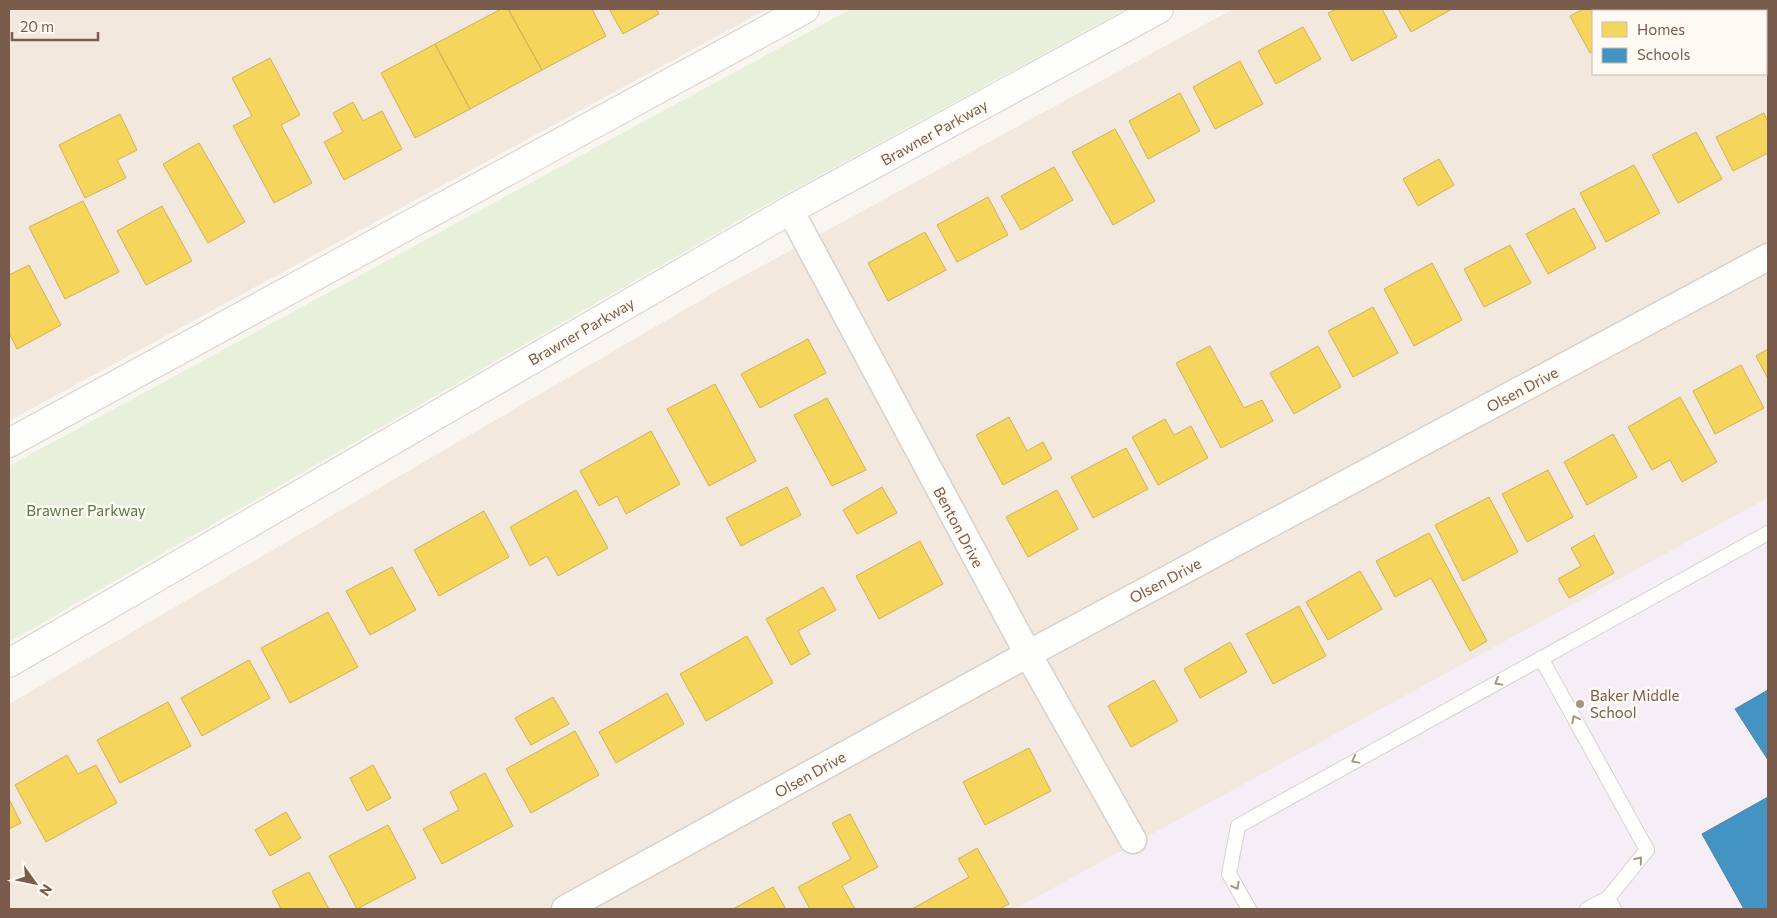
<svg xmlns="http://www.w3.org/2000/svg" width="1777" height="918" viewBox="0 0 1777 918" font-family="Commissioner,sans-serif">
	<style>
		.residential { fill: #f2e8de; fill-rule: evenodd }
		.education { fill: #f6eef6 }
		.green { fill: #e7f0db }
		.homes { fill: #f6d55c; stroke: #d1b158 }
		.schools { fill: #4393c3; stroke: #5482a0 }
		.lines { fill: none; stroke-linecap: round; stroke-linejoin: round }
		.lane-casing { stroke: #d7d1cb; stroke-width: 16 }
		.street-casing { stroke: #d7d1cb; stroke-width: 29 }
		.secondary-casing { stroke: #d9d2cb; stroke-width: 30 }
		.lane { stroke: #fefefd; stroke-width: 14 }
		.street { stroke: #fefefd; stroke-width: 26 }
		.secondary { stroke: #fefefd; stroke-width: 28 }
		.oneway { stroke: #a8958b }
		.poi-dot { fill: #a69286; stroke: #fffaf3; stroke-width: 2 }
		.labels { text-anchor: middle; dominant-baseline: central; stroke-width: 5; stroke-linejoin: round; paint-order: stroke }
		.street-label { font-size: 15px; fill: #7a5c4d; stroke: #fffaf3 }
		.park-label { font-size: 15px; fill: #537a41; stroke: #fffaf3 }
		.poi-label { font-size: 15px; fill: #7a5c4d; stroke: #fffaf3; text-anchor: start }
	</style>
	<rect width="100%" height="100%" fill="#f9f5f0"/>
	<!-- residential -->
	<path class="residential" d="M9,9H767L9,421Z
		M1233,9H1768V498L1015,909H9V704L727,285ZM1593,11H1766V74H1593Z"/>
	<!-- education -->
	<path class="education" d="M1768,498V909H1015Z"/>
	<!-- green -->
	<path class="green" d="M851,9H1126L778,198L9,642V466Z"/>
	<!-- homes -->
	<path class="homes" d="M501,9H508L542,70L470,109L435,44Z
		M508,9H592L606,36L542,70Z
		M609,9H656L659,14L623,34Z
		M1336,9H1382L1397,37L1352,61L1328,13Z
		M1398,9H1452L1411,32Z
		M1583,9H1628L1623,11H1593V51L1590,53L1570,16Z
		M1303,27L1321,59L1276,84L1258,51Z
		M435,44L470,109L415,138L381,73Z
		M270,58L300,115L281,125L312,183L274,203L233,126L252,116L232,78Z
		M1240,61L1263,104L1215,129L1193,87Z
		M1180,93L1200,131L1148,159L1129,121Z
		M353,102L363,121L382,111L402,149L344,180L324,142L343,132L333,113Z
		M1764,113L1768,122V153L1733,171L1716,137Z
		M120,114L137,150L117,160L126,178L85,198L59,145Z
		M1115,129L1155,201L1113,225L1072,152Z
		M1696,132L1722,179L1678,203L1652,155Z
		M199,143L245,222L208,243L163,164Z
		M1439,159L1454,185L1418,206L1403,179Z
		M1634,165L1660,213L1606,242L1580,193Z
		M1054,167L1073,200L1021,230L1001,196Z
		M988,197L1008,235L957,262L937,225Z
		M83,201L119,272L65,299L29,227Z
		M162,206L192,261L146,285L117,231Z
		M1574,208L1596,248L1548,274L1526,234Z
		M925,232L946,270L888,301L868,263Z
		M1510,245L1531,283L1484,307L1464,269Z
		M1432,263L1462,320L1414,346L1384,289Z
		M29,265L61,325L17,349L9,333V275Z
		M1373,307L1398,353L1353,377L1328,331Z
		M808,339L826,373L760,408L741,374Z
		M1210,346L1244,408L1262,400L1273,421L1221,448L1176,363Z
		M1318,346L1341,387L1294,414L1270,373Z
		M1768,349V379L1756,356Z
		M1741,365L1764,408L1715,434L1693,391Z
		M715,384L756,461L709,486L667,409Z
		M1680,397L1717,462L1682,482L1670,460L1652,470L1628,427Z
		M827,398L866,470L832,486L794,415Z
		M1009,417L1027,451L1043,442L1052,459L1003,485L976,435Z
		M1165,419L1174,435L1191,426L1208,458L1158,485L1132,437Z
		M651,431L680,484L626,514L617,496L599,506L580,471Z
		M1613,434L1637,477L1587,505L1564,462Z
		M1126,448L1148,489L1093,518L1071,477Z
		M1548,470L1573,517L1527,542L1502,494Z
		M787,487L801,515L741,546L726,518Z
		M882,487L897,513L857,534L843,510Z
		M576,490L608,548L558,576L547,556L530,566L510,527Z
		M1057,490L1078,529L1028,557L1006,517Z
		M1489,497L1518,552L1463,581L1435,525Z
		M484,511L509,557L439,596L414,550Z
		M1429,533L1487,641L1470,651L1431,578L1395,597L1376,561Z
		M1594,535L1614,573L1569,598L1558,579L1581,566L1571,548Z
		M920,541L943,584L879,619L856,576Z
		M392,567L416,610L370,635L346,591Z
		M1360,571L1382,609L1328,640L1306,602Z
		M823,587L836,610L798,631L810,654L791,665L766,619Z
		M1299,606L1326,656L1273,684L1246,634Z
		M328,612L358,667L290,703L261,648Z
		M747,636L773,683L706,721L680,674Z
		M1230,642L1247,672L1200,698L1184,669Z
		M249,660L270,698L202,736L181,698Z
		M1154,680L1178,721L1131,747L1108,706Z
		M667,693L684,724L616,763L599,732Z
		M553,697L569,724L531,745L515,718Z
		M168,702L191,746L120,783L97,740Z
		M575,731L599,775L531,813L506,769Z
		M1029,748L1051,791L985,825L963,782Z
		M67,755L78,774L96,765L117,803L46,842L15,785Z
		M373,765L391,798L367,811L350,778Z
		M485,773L513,826L442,864L423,829L459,810L450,792Z
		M9,799L21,823L9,829Z
		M286,812L301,838L270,856L255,830Z
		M850,814L878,867L842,886L855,909H810L798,887L851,859L832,823Z
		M388,825L416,878L357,909L329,856Z
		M977,848L1009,904L999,909H912L969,877L958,859Z
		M309,872L329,909H281L272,891Z
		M773,887L786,909H733Z"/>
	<!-- schools -->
	<path class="schools" d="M1768,690V760L1735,709Z
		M1768,797V909H1744L1702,834Z"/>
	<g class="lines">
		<defs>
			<path id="lane" d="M1541,658L1647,850L1608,898L1587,909
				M1608,898L1614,909
				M1249,909L1229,874L1238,826L1768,533"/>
			<path id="street" d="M790,210L1028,654L1133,840
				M565,909L1028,654L1768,257"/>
			<path id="secondary" d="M9,443L805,9
				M9,663L790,210L1159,9"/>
		</defs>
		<!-- lane casing -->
		<use href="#lane" class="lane-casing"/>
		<!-- street casing -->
		<use href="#street" class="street-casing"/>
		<!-- secondary casing -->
		<use href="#secondary" class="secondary-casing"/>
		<!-- lane -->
		<use href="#lane" class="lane"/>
		<!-- street -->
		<use href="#street" class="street"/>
		<!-- secondary -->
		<use href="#secondary" class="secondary"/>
	</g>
	<!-- one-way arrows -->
	<defs><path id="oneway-chevron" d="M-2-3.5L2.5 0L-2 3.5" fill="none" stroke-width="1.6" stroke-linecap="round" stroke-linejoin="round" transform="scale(1.25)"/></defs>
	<g class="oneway">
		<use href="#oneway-chevron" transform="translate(1498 682) rotate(151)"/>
		<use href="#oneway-chevron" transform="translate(1575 719) rotate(-119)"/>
		<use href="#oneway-chevron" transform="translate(1355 760) rotate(151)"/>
		<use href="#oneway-chevron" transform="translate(1639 860) rotate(-51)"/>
		<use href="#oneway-chevron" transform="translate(1236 886) rotate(61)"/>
	</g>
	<!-- markers -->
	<circle class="poi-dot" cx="1580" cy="704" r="5"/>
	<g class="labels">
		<!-- street labels -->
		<g class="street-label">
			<text transform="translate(934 132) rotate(-29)">Brawner Parkway</text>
			<text transform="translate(581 331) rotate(-30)">Brawner Parkway</text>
			<text transform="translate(1522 389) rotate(-28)">Olsen Drive</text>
			<text transform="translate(959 527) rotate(62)">Benton Drive</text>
			<text transform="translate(1165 580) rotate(-28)">Olsen Drive</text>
			<text transform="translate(810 774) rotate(-29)">Olsen Drive</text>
		</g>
		<!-- park labels -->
		<g class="park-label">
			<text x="86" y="510">Brawner Parkway</text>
		</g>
		<!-- poi labels -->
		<g class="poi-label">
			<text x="1590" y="695">Baker Middle<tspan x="1590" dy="17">School</tspan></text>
		</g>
	</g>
	<!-- border -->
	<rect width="1777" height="918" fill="none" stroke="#7a5c4d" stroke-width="20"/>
	<!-- legend -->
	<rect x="1592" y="10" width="175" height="65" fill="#fffaf3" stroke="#cabbb1"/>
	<rect x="1602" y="22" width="25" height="15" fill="#f6d55c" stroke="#cabbb1"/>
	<text x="1637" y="35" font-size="15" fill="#7a5c4d">Homes</text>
	<rect x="1602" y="48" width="25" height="15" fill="#4393c3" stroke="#cabbb1"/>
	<text x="1637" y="60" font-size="15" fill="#7a5c4d">Schools</text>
	<!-- north arrow -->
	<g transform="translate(35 883) rotate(123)" stroke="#fffaf3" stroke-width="4" paint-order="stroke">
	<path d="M0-4L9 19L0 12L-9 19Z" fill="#7a5c4d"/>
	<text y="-8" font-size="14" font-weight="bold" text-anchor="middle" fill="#7a5c4d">N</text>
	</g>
	<!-- scale -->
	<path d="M12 32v8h86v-8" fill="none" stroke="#7a5c4d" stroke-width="2.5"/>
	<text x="20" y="32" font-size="15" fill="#7a5c4d" stroke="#fffaf3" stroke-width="4" paint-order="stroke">20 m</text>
</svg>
